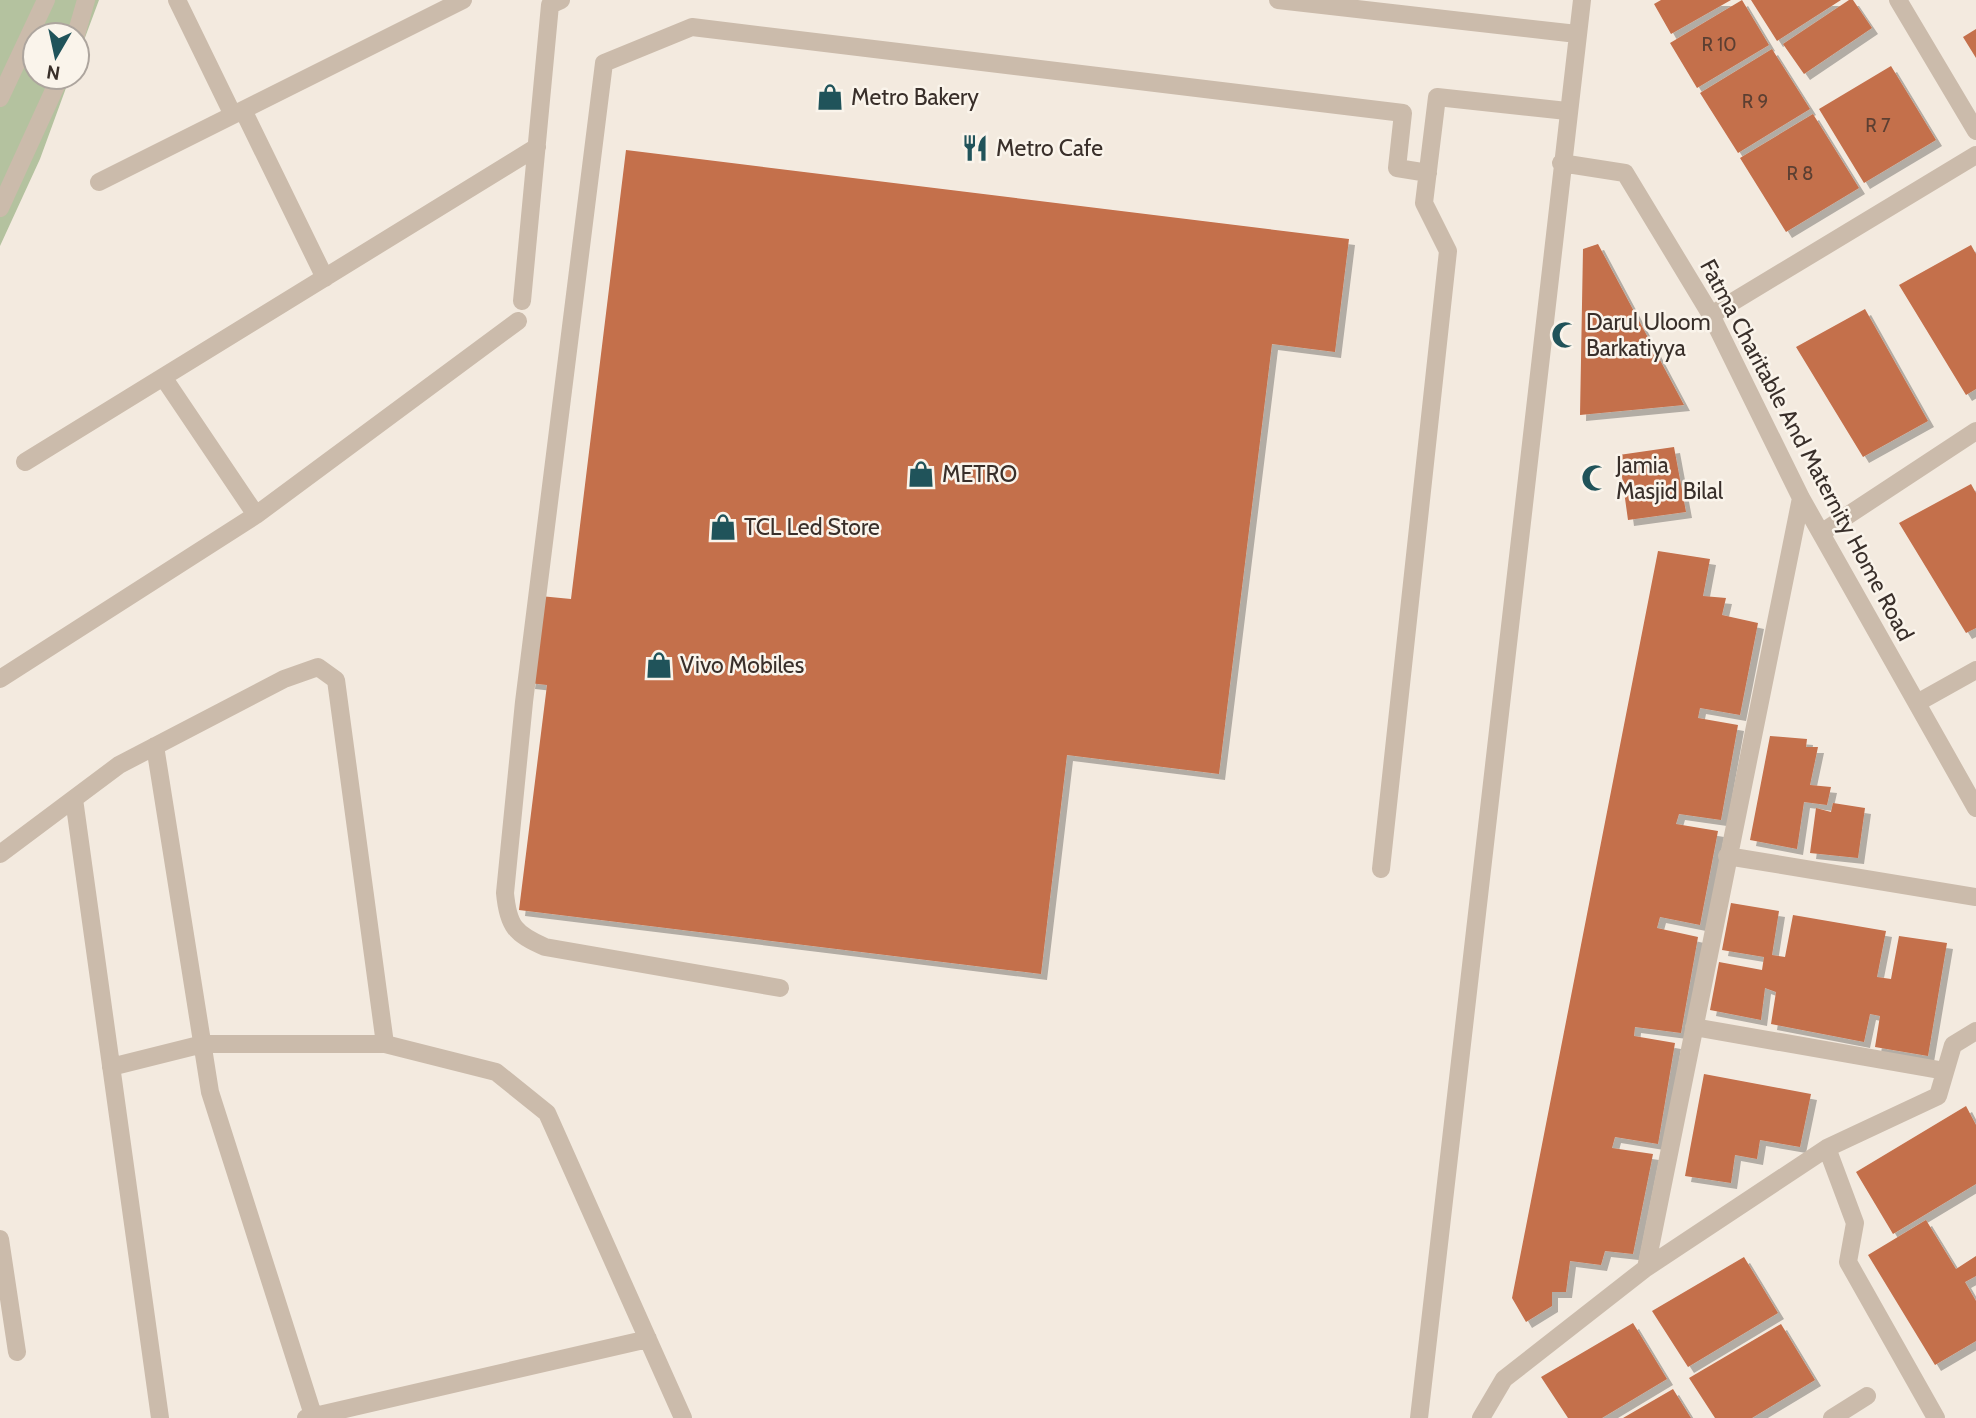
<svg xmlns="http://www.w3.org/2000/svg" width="1976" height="1418" viewBox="0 0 1976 1418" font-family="Cabin,sans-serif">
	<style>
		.green { fill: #b4c29f }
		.building { fill: #c46f4b; filter: url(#shadow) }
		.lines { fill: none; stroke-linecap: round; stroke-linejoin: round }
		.service { stroke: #cbbbab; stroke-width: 18 }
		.minor { stroke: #cbbbab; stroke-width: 18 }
		.labels { text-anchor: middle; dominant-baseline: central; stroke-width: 5; stroke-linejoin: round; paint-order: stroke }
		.number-label { font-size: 19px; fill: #5c3f32 }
		.poi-label { font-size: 23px; fill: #392f2a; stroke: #faf4eb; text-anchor: start }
		.street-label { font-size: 23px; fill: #392f2a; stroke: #faf4eb }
	</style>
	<defs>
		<filter id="shadow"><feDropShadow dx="6" dy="6" stdDeviation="0" flood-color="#0004"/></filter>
	</defs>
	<rect width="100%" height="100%" fill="#f3eadf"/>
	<!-- green -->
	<path class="green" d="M0,0H99L77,59V35H35V77H70L40,159L0,246Z"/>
	<!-- building -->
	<path class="building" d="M1661,0H1731L1671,34L1654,4Z
		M1742,0L1769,45L1697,88L1670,43Z
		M1751,0H1841L1777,41Z
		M1849,0H1853L1872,28L1804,74L1783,44Z
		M1976,29V58L1963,37Z
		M1772,49L1810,109L1738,153L1700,93Z
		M1891,66L1936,140L1864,183L1819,109Z
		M1813,114L1859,188L1786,232L1740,158Z
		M626,150L1349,239L1335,352L1272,344L1219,774L1067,755L1041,974L519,910L547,685L529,683L540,596L571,599Z
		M1598,244L1684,405L1580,415L1583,249Z
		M1971,245L1976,254V389L1966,395L1899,285Z
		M1865,309L1928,421L1863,457L1796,347Z
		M1674,447L1686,512L1628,520L1619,455Z
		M1971,484L1976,493V628L1966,633L1899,523Z
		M1658,551L1710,559L1703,596L1726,598L1722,615L1758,623L1740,715L1700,708L1698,718L1738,725L1721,820L1679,814L1676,824L1718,831L1700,925L1660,917L1657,928L1698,937L1681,1033L1635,1027L1634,1036L1675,1043L1658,1144L1615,1137L1612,1148L1653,1154L1633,1254L1605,1251L1601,1265L1570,1261L1566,1292H1552V1306L1526,1322L1512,1298Z
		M1770,736L1807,739L1806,747H1818L1810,785L1831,787L1827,805L1804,802L1797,849L1750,840Z
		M1833,803L1865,808L1858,858L1810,853L1816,808L1831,812Z
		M1731,903L1779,911L1772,955L1785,957L1793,915L1886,931L1877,977L1891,979L1899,936L1947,943L1928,1056L1875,1047L1880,1016L1870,1014L1864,1042L1771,1024L1776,992L1765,988L1761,1020L1710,1010L1719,962L1762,970L1764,957L1722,950Z
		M1704,1074L1811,1094L1800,1147L1760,1140L1757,1159L1735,1155L1731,1183L1685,1176Z
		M1966,1106L1976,1125V1184L1893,1234L1856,1172Z
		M1926,1220L1956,1269L1976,1256V1276L1965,1282L1976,1301V1341L1935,1365L1868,1255Z
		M1744,1257L1778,1313L1688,1367L1652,1311Z
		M1633,1323L1667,1379L1602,1418H1568L1541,1377Z
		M1781,1324L1815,1380L1752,1418H1715L1689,1378Z
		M1673,1389L1691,1418H1623Z"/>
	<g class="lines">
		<!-- service -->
		<path class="service" d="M1381,869L1448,251L1424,203L1437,97L1567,111
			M780,988L545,947C515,934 508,926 505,893L524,702L604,63L692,27L1403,113L1397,168L1428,173"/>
		<!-- minor -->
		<path class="minor" d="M177,0L233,115
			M1278,0L1577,34
			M1898,0L1976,131
			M76,35L86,0
			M0,98L46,0
			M243,110L325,278
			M1561,163L1625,173L1711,315L1801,498L1976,808
			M99,182L463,0
			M0,208L60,77
			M522,301L550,5L561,0
			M1711,315L1976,155
			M163,377L256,515
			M25,462L537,147
			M1821,533L1976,431
			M0,679L256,515L518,321
			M1917,703L1976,670
			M155,746L210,1092L314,1418
			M74,799L160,1418
			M0,854L119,765L284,679L318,667L336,680L385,1044
			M1727,856L1976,897
			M1694,1027L1945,1071
			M111,1067L203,1044H385L496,1072L547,1113L683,1418
			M1827,1148L1855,1223L1848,1262L1936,1418
			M0,1239L17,1352
			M1646,1268L1801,498
			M306,1418L648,1339
			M1419,1418L1582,0
			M1481,1418L1504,1379L1646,1268L1827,1148L1938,1096L1953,1045L1976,1031
			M1832,1418L1867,1396"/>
	</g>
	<!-- icons -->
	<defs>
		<symbol id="shop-bare" viewBox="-9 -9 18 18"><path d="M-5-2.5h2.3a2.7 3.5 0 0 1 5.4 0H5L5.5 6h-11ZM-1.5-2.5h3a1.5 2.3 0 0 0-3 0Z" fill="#20535a" stroke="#faf4eb" stroke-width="2.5" paint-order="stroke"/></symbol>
		<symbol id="restaurant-bare" viewBox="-9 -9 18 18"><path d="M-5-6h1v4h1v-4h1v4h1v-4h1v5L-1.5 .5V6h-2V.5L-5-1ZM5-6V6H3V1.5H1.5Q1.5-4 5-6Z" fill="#20535a" stroke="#faf4eb" stroke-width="2.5" paint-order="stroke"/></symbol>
		<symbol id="mosque-bare" viewBox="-9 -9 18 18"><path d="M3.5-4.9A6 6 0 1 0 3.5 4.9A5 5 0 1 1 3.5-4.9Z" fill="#20535a" stroke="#faf4eb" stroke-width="2.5" paint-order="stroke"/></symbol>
	</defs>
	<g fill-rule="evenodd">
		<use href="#shop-bare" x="811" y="78" width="38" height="38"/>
		<use href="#restaurant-bare" x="956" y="129" width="38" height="38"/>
		<use href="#mosque-bare" x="1546" y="316" width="38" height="38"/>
		<use href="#shop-bare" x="902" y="455" width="38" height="38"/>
		<use href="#mosque-bare" x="1576" y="459" width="38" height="38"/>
		<use href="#shop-bare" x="704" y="508" width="38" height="38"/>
		<use href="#shop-bare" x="640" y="646" width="38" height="38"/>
	</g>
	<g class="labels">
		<!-- number labels -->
		<g class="number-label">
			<text x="1719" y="44">R 10</text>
			<text x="1755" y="101">R 9</text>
			<text x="1878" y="125">R 7</text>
			<text x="1800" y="173">R 8</text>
		</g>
		<!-- poi labels -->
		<g class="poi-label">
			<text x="851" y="97">Metro Bakery</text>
			<text x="996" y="148">Metro Cafe</text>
			<text x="1586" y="322">Darul Uloom<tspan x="1586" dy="26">Barkatiyya</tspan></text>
			<text x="1616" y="465">Jamia<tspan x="1616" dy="26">Masjid Bilal</tspan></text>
			<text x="942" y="474">METRO</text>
			<text x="744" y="527">TCL Led Store</text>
			<text x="680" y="665">Vivo Mobiles</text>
		</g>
		<!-- street labels -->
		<g class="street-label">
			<text transform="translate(1807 450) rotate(62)">Fatma Charitable And Maternity Home Road</text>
		</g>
	</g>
	<!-- north arrow -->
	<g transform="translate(56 56) rotate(189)"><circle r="33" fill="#faf4eb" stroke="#ada59e" stroke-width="2"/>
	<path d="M0-5L12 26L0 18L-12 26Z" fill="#20535a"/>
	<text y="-10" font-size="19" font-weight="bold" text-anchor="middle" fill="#392f2a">N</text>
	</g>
</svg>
